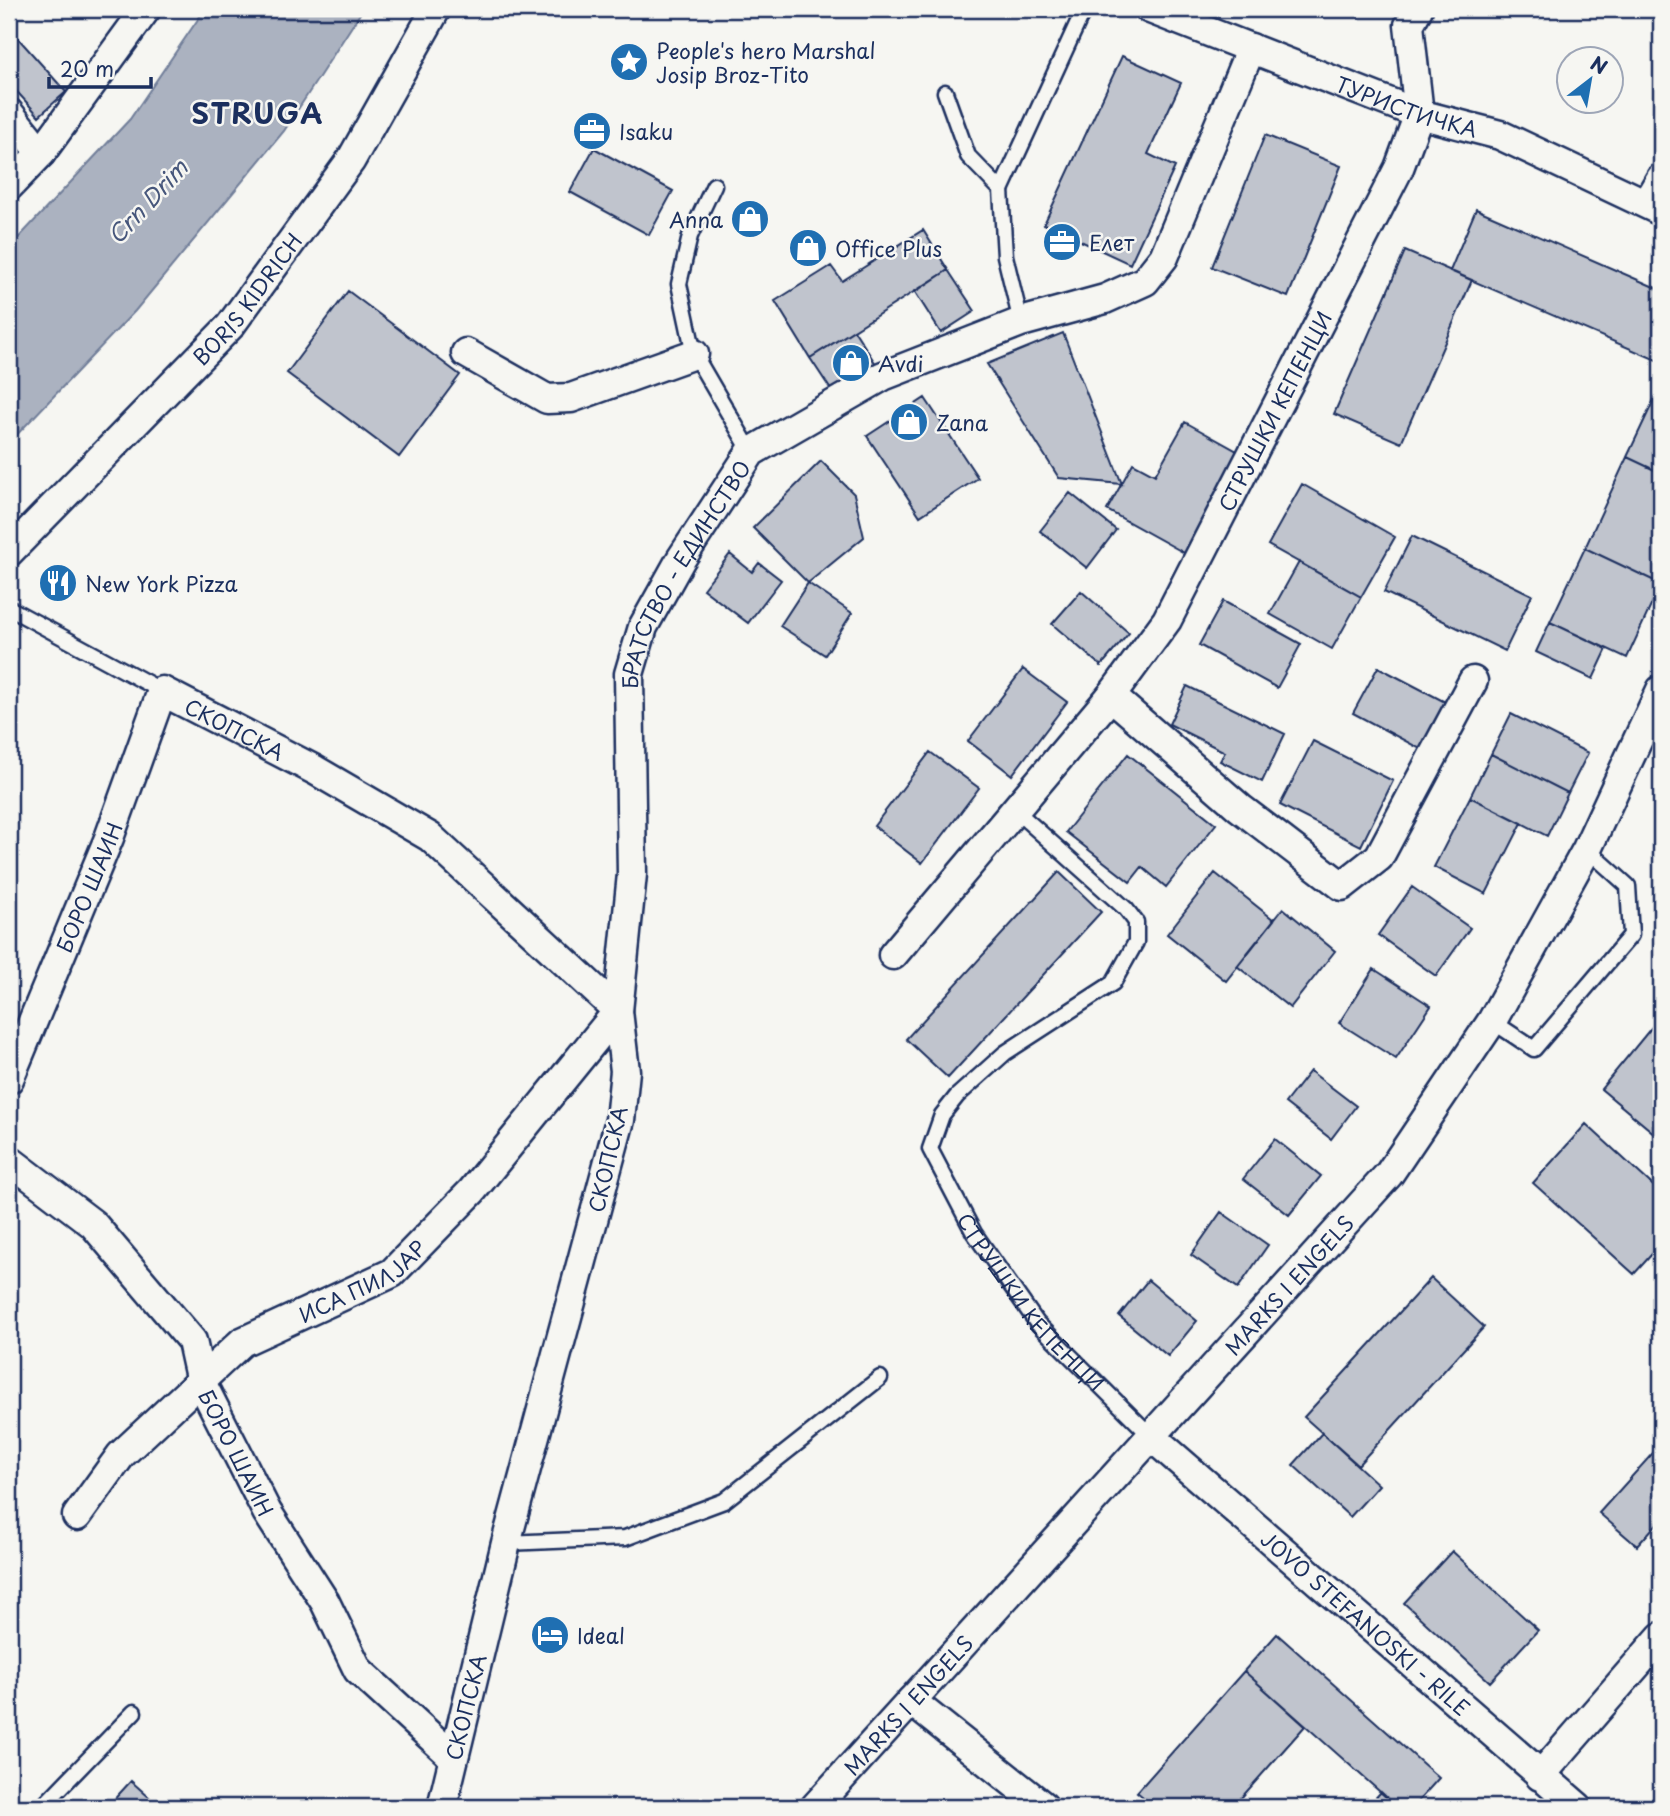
<svg xmlns="http://www.w3.org/2000/svg" width="1670" height="1816" viewBox="0 0 1670 1816" font-family="'Playpen Sans',sans-serif">
	<style>
		.water { fill: #abb2c0; stroke: #717e99; stroke-width: 2 }
		.building { fill: #c0c4cd; stroke: #1b2f5e; stroke-width: 2 }
		.lines { fill: none; stroke-linecap: round; stroke-linejoin: round }
		.lane-casing { stroke: #1b2f5e; stroke-width: 19 }
		.street-casing { stroke: #1b2f5e; stroke-width: 33 }
		.lane { stroke: #f6f6f2; stroke-width: 14 }
		.street { stroke: #f6f6f2; stroke-width: 28 }
		.labels { text-anchor: middle; dominant-baseline: central; stroke-width: 5; stroke-linejoin: round; paint-order: stroke }
		.poi-label { font-size: 21px; fill: #1b2f5e; stroke: #f6f6f2; text-anchor: start }
		.street-label { font-size: 21px; fill: #1b2f5e; stroke: #f6f6f2 }
		.water-label { font-size: 23px; font-style: italic; fill: #46567b; stroke: #f6f6f2 }
		.district-label { font-size: 28px; font-weight: bold; letter-spacing: 2px; fill: #1b2f5e; stroke: #f6f6f2 }
	</style>
	<rect width="100%" height="100%" fill="#f6f6f2"/>
	<filter id="ink" filterUnits="userSpaceOnUse"><feTurbulence type="fractalNoise" baseFrequency=".0143" numOctaves="2"/><feDisplacementMap in="SourceGraphic" scale="14" xChannelSelector="R" yChannelSelector="G"/><feConvolveMatrix kernelMatrix="1 2 1 2 8 2 1 2 1" color-interpolation-filters="sRGB"/></filter>
	<g filter="url(#ink)">
		<!-- water -->
		<path class="water" d="M205,9H363L284,131L135,311L9,443V248L130,119Z"/>
		<!-- building -->
		<path class="building" d="M9,28L66,92L39,116L9,83Z
			M1122,56L1181,83L1148,154L1175,167L1130,264L1044,224Z
			M1265,135L1341,166L1288,297L1212,267Z
			M594,148L673,191L649,235L570,192Z
			M1476,209L1661,290V362L1450,271Z
			M923,230L948,270L810,358L775,301L831,266L842,281Z
			M1405,251L1472,280L1401,443L1334,414Z
			M948,270L975,311L941,333L915,292Z
			M348,291L460,375L399,457L287,373Z
			M854,330L881,372L837,399L810,358Z
			M1063,333L1122,484L1059,478L987,364Z
			M1661,385V473L1627,457Z
			M925,398L978,478L920,516L867,436Z
			M1185,422L1244,455L1188,555L1107,510L1133,463L1155,475Z
			M1627,457L1661,473V584L1585,548Z
			M821,461L854,494L864,537L808,583L753,528Z
			M1302,484L1395,537L1361,597L1268,545Z
			M1070,493L1116,530L1087,568L1040,531Z
			M1412,536L1532,595L1505,651L1384,592Z
			M1585,548L1661,584L1627,658L1550,622Z
			M730,554L752,572L759,563L781,580L748,623L703,589Z
			M1299,562L1361,597L1332,649L1270,614Z
			M808,583L852,613L825,655L780,626Z
			M1081,591L1129,633L1101,666L1052,624Z
			M1223,601L1301,644L1277,688L1199,645Z
			M1550,622L1607,649L1593,679L1536,652Z
			M1378,667L1449,704L1424,751L1353,713Z
			M1023,669L1067,702L1012,775L968,741Z
			M1187,686L1285,734L1262,782L1220,761L1225,752L1169,724Z
			M1511,714L1588,753L1568,793L1491,754Z
			M1313,741L1393,781L1361,846L1280,805Z
			M930,752L979,788L922,863L874,826Z
			M1128,754L1216,824L1166,887L1142,867L1130,882L1066,832Z
			M1491,754L1568,793L1547,836L1470,797Z
			M1470,797L1522,823L1486,894L1434,867Z
			M1059,872L1101,912L948,1078L906,1039Z
			M1215,873L1274,920L1226,981L1167,934Z
			M1412,887L1470,928L1436,976L1378,935Z
			M1283,908L1335,951L1290,1008L1237,966Z
			M1374,969L1431,1006L1396,1059L1339,1023Z
			M1656,1022L1661,1026V1139L1601,1089Z
			M1310,1071L1356,1106L1331,1139L1285,1103Z
			M1586,1124L1661,1193V1244L1634,1274L1533,1183Z
			M1275,1139L1321,1176L1289,1215L1243,1179Z
			M1221,1212L1268,1245L1238,1288L1191,1255Z
			M1431,1278L1484,1327L1358,1465L1304,1417Z
			M1148,1280L1197,1321L1168,1356L1119,1316Z
			M1322,1433L1379,1485L1350,1517L1293,1465Z
			M1661,1444V1519L1637,1546L1599,1513Z
			M1452,1551L1538,1630L1490,1682L1404,1603Z
			M1277,1634L1439,1778L1413,1807H1397L1244,1671Z
			M1244,1671L1305,1726L1233,1807H1155L1137,1792Z
			M131,1781L160,1807H107Z
			M1381,1792L1397,1807H1367Z"/>
		<g class="lines">
			<defs>
				<g id="lane">
					<path d="M945,92L968,156L1001,190L1005,256L1021,322"/>
					<path d="M714,185L690,236L679,284L694,354L751,452"/>
					<path d="M1001,190L1084,9"/>
					<path d="M9,608L162,691"/>
					<path id="s1" d="M1015,810L1126,909L1136,922V942L1113,983L1005,1053L957,1096L942,1115L930,1149L974,1233L1037,1323L1153,1438"/>
					<path d="M1492,1021L1534,1049L1631,935L1628,886L1587,849"/>
					<path d="M506,1543L625,1538L724,1501L880,1378"/>
					<path d="M42,1807L134,1712"/>
				</g>
				<g id="street">
					<path id="s2" d="M1150,9L1419,114L1500,135L1661,211"/>
					<path d="M9,113L41,153"/>
					<path d="M9,186L41,153L146,9"/>
					<path d="M1647,202L1661,178"/>
					<path d="M466,353L547,399L571,398L694,354"/>
					<path id="s3" d="M9,552L230,326L351,160L436,9"/>
					<path d="M1111,696L1240,808L1342,886L1379,857L1473,681"/>
					<path id="s4" d="M893,955L1111,696L1167,620L1399,168L1419,114L1409,25L1418,9"/>
					<path id="s5" d="M9,1079L109,838L162,691L315,770L430,837L618,1011L625,1071L620,1120L506,1543L442,1807"/>
					<path id="s6" d="M9,1160L93,1224L192,1341L201,1382L267,1512L325,1602L358,1670L453,1757"/>
					<path id="s7" d="M1153,1438L1578,1807"/>
					<path id="s8" d="M77,1516L121,1455L242,1342L392,1273L472,1191L618,1011L632,874L629,674L643,627L681,559L751,452L883,376L1021,322L1105,299L1145,281L1164,257L1251,48"/>
					<path d="M911,1701L1044,1807"/>
					<path d="M1540,1776L1661,1637"/>
					<path id="s9" d="M815,1807L1389,1174L1492,1021L1587,849L1661,690"/>
				</g>
			</defs>
			<!-- lane casing -->
			<use href="#lane" class="lane-casing"/>
			<!-- street casing -->
			<use href="#street" class="street-casing"/>
			<!-- lane -->
			<use href="#lane" class="lane"/>
			<!-- street -->
			<use href="#street" class="street"/>
		</g>
	</g>
	<!-- icons -->
	<defs>
		<symbol id="sight-disc" viewBox="-11 -11 22 22"><circle r="9.5" fill="#1f6fb2" stroke="#f6f6f2"/><path d="M0-6L1.8-2.2L6-1.7L2.9 1.2L3.7 5.4L0 3.3L-3.7 5.4L-2.9 1.2L-6-1.7L-1.8-2.2Z" fill="#fff"/></symbol>
		<symbol id="office-disc" viewBox="-11 -11 22 22"><circle r="9.5" fill="#1f6fb2" stroke="#f6f6f2"/><path d="M-6-3h4V-5.5h4V-3h4V5H-6ZM-1-4.5V-3h2v-1.5ZM-6 0V1H6V0Z" fill="#fff"/></symbol>
		<symbol id="shop-disc" viewBox="-11 -11 22 22"><circle r="9.5" fill="#1f6fb2" stroke="#f6f6f2"/><path d="M-5-2.5h2.3a2.7 3.5 0 0 1 5.4 0H5L5.5 6h-11ZM-1.5-2.5h3a1.5 2.3 0 0 0-3 0Z" fill="#fff"/></symbol>
		<symbol id="restaurant-disc" viewBox="-11 -11 22 22"><circle r="9.5" fill="#1f6fb2" stroke="#f6f6f2"/><path d="M-5-6h1v4h1v-4h1v4h1v-4h1v5L-1.5 .5V6h-2V.5L-5-1ZM5-6V6H3V1.5H1.5Q1.5-4 5-6Z" fill="#fff"/></symbol>
		<symbol id="hotel-disc" viewBox="-11 -11 22 22"><circle r="9.5" fill="#1f6fb2" stroke="#f6f6f2"/><path d="M-6-4.5h1.5V1H6V5H4.5V3h-9V5H-6ZM-4 0a1.8 1.8 0 1 1 3.6 0ZM.5 0V-2.5h3Q6-2.5 6 0Z" fill="#fff"/></symbol>
	</defs>
	<g fill-rule="evenodd">
		<use href="#sight-disc" x="607" y="40" width="44" height="44"/>
		<use href="#office-disc" x="570" y="109" width="44" height="44"/>
		<use href="#shop-disc" x="728" y="197" width="44" height="44"/>
		<use href="#office-disc" x="1040" y="220" width="44" height="44"/>
		<use href="#shop-disc" x="786" y="226" width="44" height="44"/>
		<use href="#shop-disc" x="829" y="341" width="44" height="44"/>
		<use href="#shop-disc" x="887" y="400" width="44" height="44"/>
		<use href="#restaurant-disc" x="36" y="561" width="44" height="44"/>
		<use href="#hotel-disc" x="528" y="1613" width="44" height="44"/>
	</g>
	<g class="labels">
		<!-- poi labels -->
		<g class="poi-label">
			<text x="656" y="50">People's hero Marshal<tspan x="656" dy="24">Josip Broz-Tito</tspan></text>
			<text x="619" y="131">Isaku</text>
			<text x="723" y="219" text-anchor="end">Anna</text>
			<text x="1089" y="242">Елет</text>
			<text x="835" y="248">Office Plus</text>
			<text x="878" y="363">Avdi</text>
			<text x="936" y="422">Zana</text>
			<text x="85" y="583">New York Pizza</text>
			<text x="577" y="1635">Ideal</text>
		</g>
		<!-- street labels -->
		<g class="street-label">
			<text stroke="none"><textPath href="#s2" startOffset="275">ТУРИСТИЧКА</textPath></text>
			<text stroke="none"><textPath href="#s3" startOffset="348">BORIS KIDRICH</textPath></text>
			<text stroke="none"><textPath href="#s4" startOffset="668">СТРУШКИ КЕПЕНЦИ</textPath></text>
			<text stroke="none"><textPath href="#s8" startOffset="1204">БРАТСТВО - ЕДИНСТВО</textPath></text>
			<text stroke="none"><textPath href="#s5" startOffset="499">СКОПСКА</textPath></text>
			<text stroke="none"><textPath href="#s5" startOffset="208">БОРО ШАИН</textPath></text>
			<text transform="translate(607 1159) rotate(-77)">СКОПСКА</text>
			<text stroke="none"><textPath href="#s8" startOffset="376">ИСА ПИЛЈАР</textPath></text>
			<text stroke="none"><textPath href="#s9" startOffset="705">MARKS I ENGELS</textPath></text>
			<text stroke="none"><textPath href="#s1" startOffset="670">СТРУШКИ КЕПЕНЦИ</textPath></text>
			<text stroke="none"><textPath href="#s6" startOffset="380">БОРО ШАИН</textPath></text>
			<text stroke="none"><textPath href="#s7" startOffset="282">JOVO STEFANOSKI - RILE</textPath></text>
			<text stroke="none"><textPath href="#s9" startOffset="138">MARKS I ENGELS</textPath></text>
			<text transform="translate(465 1707) rotate(-76)">СКОПСКА</text>
		</g>
		<!-- water labels -->
		<g class="water-label">
			<text transform="translate(147 201) rotate(-47)">Crn Drim</text>
		</g>
		<!-- district labels -->
		<g class="district-label">
			<text x="258" y="112">STRUGA</text>
		</g>
	</g>
	<!-- margin -->
	<rect width="1670" height="1816" fill="none" stroke="#f6f6f2" stroke-width="35"/>
	<rect x="18" y="18" width="1635" height="1781" fill="none" stroke="#1b2f5e" stroke-width="2.5" filter="url(#ink)"/>
	<!-- north arrow -->
	<g transform="translate(1590 80) rotate(31)"><circle r="33" fill="#f6f6f2" stroke="#9ea6b7" stroke-width="2"/>
	<path d="M0-5L12 26L0 18L-12 26Z" fill="#1f6fb2"/>
	<text y="-10" font-size="19" font-weight="bold" text-anchor="middle" fill="#1b2f5e">N</text>
	</g>
	<!-- scale -->
	<path d="M49 77v10h102v-10" fill="none" stroke="#1b2f5e" stroke-width="3.5"/>
	<text x="60" y="77" font-size="21" fill="#1b2f5e" stroke="#f6f6f2" stroke-width="5" paint-order="stroke">20 m</text>
</svg>
